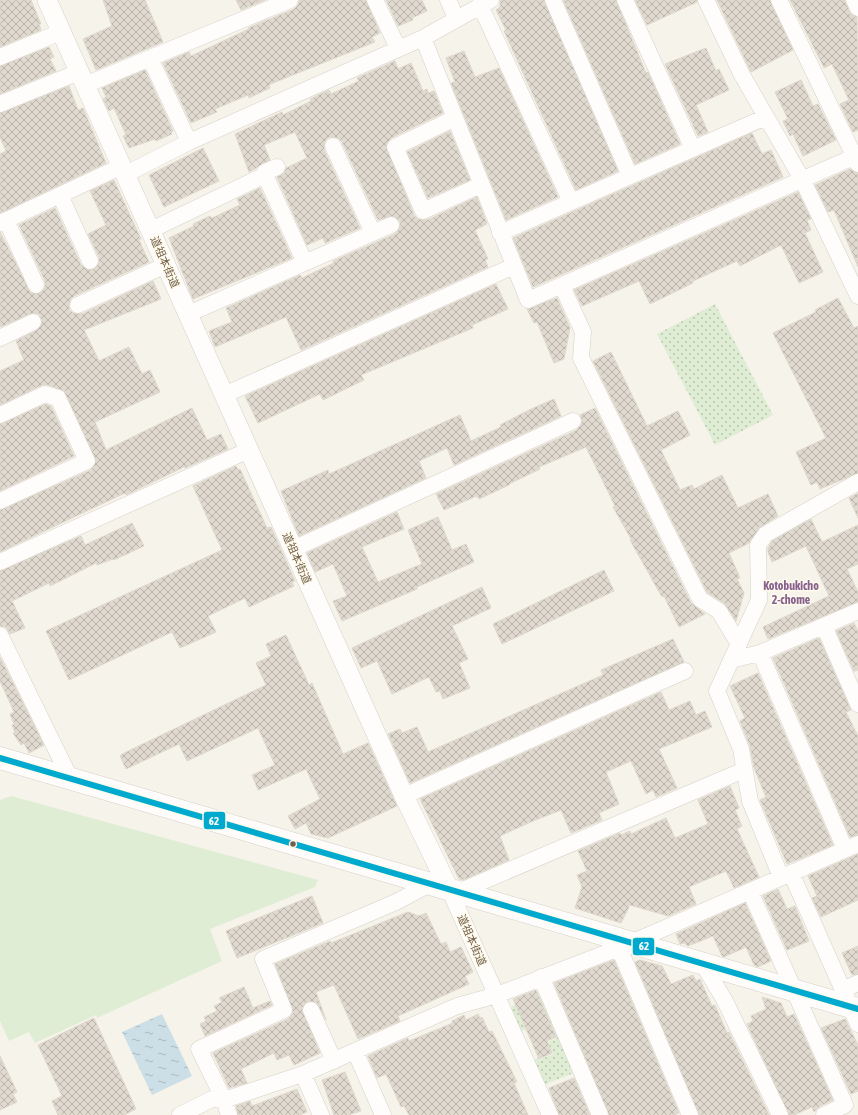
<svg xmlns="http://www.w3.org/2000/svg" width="858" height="1115" viewBox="0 0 858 1115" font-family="'Asap Condensed','Noto Sans JP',sans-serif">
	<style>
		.grass { fill: url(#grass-dots) }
		.pitch { fill: #dfedd5 }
		.water { fill: url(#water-ripples) }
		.building { fill: url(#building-cross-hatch); stroke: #dfd8cd }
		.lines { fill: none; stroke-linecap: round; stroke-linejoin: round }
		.minor-casing { stroke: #d5d0c7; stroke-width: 17 }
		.tertiary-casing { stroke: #d5d0c7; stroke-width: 20 }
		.secondary-casing { stroke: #d4cfc5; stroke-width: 23 }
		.minor { stroke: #fefdfc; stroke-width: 16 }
		.tertiary { stroke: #fefdfc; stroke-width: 19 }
		.secondary { stroke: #fefdfc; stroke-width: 22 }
		.bus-1-casing { stroke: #fefaec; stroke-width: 9 }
		.bus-1 { stroke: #00a9ce; stroke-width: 6 }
		.bus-dot { fill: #73604b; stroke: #fefaec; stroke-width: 1.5 }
		.labels { text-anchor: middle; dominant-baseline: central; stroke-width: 3; stroke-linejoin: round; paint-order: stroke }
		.street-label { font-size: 11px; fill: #73604b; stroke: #fefaec }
		.neighbourhood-label { font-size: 12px; font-weight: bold; fill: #886390; stroke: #fefaec }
		.line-badge { stroke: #fefaec; stroke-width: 1.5 }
		.badge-label { font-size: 11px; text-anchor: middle; font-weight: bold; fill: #fff }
	</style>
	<defs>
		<pattern id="grass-dots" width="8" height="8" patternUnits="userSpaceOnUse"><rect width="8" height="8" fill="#dfedd5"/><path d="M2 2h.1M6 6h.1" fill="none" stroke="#b9c3af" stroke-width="1.8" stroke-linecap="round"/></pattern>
		<pattern id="water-ripples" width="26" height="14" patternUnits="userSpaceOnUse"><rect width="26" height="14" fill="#cddfe6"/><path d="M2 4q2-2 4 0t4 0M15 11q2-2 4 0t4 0" fill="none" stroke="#abb8bc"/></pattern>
		<pattern id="building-cross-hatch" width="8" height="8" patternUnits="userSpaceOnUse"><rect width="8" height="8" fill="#e0d9cf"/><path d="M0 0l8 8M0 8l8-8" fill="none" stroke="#bab3aa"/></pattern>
	</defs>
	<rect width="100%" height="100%" fill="#f6f3ea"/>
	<!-- grass -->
	<path class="grass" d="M715,304L773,415L715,445L657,334Z
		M543,994L576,1072L544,1085L534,1060L538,1058L539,1060L553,1054L548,1042L555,1039L544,1006L520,1016L526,1029L519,1032L510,1011L512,1006Z"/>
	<!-- pitch -->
	<path class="pitch" d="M11,796L318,880L315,887L210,929L222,961L97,1018L96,1015L35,1043L29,1032L9,1041L0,1021V800Z"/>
	<!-- water -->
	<path class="water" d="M162,1014L192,1076L152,1095L122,1032Z"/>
	<!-- building -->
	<path class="building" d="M0,0H31L41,24H39L41,30L0,47Z
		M103,0H145L163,42L96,70L83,39L112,26Z
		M236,0H265L241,10Z
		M299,0H366L380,33L372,37L375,42L273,83L269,85L270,88L249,98L248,95L215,109L217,112L191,123L163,63L189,52L191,56L249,29L248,28L294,9L298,5Z
		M386,0H422L427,11L412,18L413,20L398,26Z
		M500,0H544L618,171L576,190L504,31L506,30L496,10L500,7Z
		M563,0H616L646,73L648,72L680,144L635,164Z
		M635,0H697V2L647,25Z
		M717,0H770L793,50L751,72Z
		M790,0H845L850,13L857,17L858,130L853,132L840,104L849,100L832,64L824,68Z
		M49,47L54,57L50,59L56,71L0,94V66Z
		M706,48L716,71L719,69L729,90L696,105L708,132L698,136L665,64Z
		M464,51L475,77L499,68L558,197L506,220L451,83L455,82L446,58Z
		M395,61L398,69L411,63L423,91L427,89L428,93L434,91L443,113L391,138L386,146L414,215L418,219L427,220L477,197L487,224L475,230L488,259L485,260L488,267L301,350L286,317L215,347L209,331L232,322L226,308L300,275L302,278L334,263L333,261L395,234L400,226V221L392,216L378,220L342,142L338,138L329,137L325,141L324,150L360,228L325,243L323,238L307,245L277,177L284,173L286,168L307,158L295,132L264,145L270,160L249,172L235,134L282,112L283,115L311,101L310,99L329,90L331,94L359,81L357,78Z
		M145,70L173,131L171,132L172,134L156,141L155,139L129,148L123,136L126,135L114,108L109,111L103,99L106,97L102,88Z
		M801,80L813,106L818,104L836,140L803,156L793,134L790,136L783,121L788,119L775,92Z
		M69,86L78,110L83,108L106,163L0,213V154L6,151L0,137V113Z
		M450,131L470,180L428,198L407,152Z
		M752,133L762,154L771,150L783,177L533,287L513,238Z
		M203,148L219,181L164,207L149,175Z
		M850,169L858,173V267L834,210L828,212L815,185Z
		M114,180L141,239L139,240L149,262L74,296L70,300L69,309L73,313L82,314L153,281L161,299L84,330L99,361L129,347L142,374L150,370L160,392L95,422L106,450L192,408L207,440L221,434L228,449L185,468L184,467L126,495L125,493L0,552V510L91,470L96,461L64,391L48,385H42L0,405V371L24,360L16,341L37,330L42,322L39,314L33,313L0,327V232L31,293H40L45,286V281L19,225L55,208L81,265L89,270L94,269L99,262V257L88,234L106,225L90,191Z
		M260,188L292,258L193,299L169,238L194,226L193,224L210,216L212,218L240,205L237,199Z
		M798,192L811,219L807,220L811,230L805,233L823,272L799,283L781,245L740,266L737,261L693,281V283L650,304L639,281L582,306L574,290Z
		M496,284L508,309L472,325L473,328L361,375L364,380L323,400L320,394L258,423L245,396Z
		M557,298L570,328L564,359L554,363L537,322L534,323L527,309Z
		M838,298L854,328L858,326V473L820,489L817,482L811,485L796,452L826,438L773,333L816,312L815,310Z
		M611,352L647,426L678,411L690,435L661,450L680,490L692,485L694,489L722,475L738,508L768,494L778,516L759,528L749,543L729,553L740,578L737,579L744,593L736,621L724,603L707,592L593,361Z
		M554,399L561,416L454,465L447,448L419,461L426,478L299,536L281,491L328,470L329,474L460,415L471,441L501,427L500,425L529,410Z
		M46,404L51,406L74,456L0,491V424Z
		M595,408L691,603L705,614L679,627L664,596L662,597L630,540L631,539L613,507L615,506L586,447L539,467L540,469L509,484V485L479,499L477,496L444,510L436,494L577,430L582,422L580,415Z
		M236,466L238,470L240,469L267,528L271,527L295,581L292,582L294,586L249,607L245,598L208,616L216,632L180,648L172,632L69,680L46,631L222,550L193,486Z
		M858,493V518L849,498Z
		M397,512L404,529L362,547L378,582L422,564L408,530L438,517L452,550L466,544L474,562L417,587V589L342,621L333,601L347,596L333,564L315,572L307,553Z
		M811,519L822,542L858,525V564L847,569L858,592V602L768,639L763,627L829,596L806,546L772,562L768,552V548L772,541Z
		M132,523L144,546L114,560L113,559L97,565L96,563L50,586L49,583L12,601L25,628L10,634L6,627L0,626V571L81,536L85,545Z
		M604,570L614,591L502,644L493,624Z
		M482,587L491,608L452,626L468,659L459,663L470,688L443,699L440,691L436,692L429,677L392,694L377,661L361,668L352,648Z
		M854,623L858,631V670L854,671L836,631Z
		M286,635L309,685L312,683L343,754L368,743L397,806L328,838L311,834L306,823L295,829L288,816L320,799L306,769L258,790L252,775L275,765L258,728L187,761L179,744L126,769L120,756L122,754L266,685L256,663L271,656L266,644Z
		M819,638L851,710L846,712L858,736V835L850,837L773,658Z
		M673,639L684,662L410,783L388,734L400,729L402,733L417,727L428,752L603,675L601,670Z
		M0,657L44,745L29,753L24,743L21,745L13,733L15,732L12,725L14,724L10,714L14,712L0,681Z
		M758,673L833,845L787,864L760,800L766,797L754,768L750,746L740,721L745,718L730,686Z
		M661,692L669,710L690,701L696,715L705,711L712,727L659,749L677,788L656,797L653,790L646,794L631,761L606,772L619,804L599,813L602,820L571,833L561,810L533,821L500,836L509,860L463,880L459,879L420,799Z
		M730,786L739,808L735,810L742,826L737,829L759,877L734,888L726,871L689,887L696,904L668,916L630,905L621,923L575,908L582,887L577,875L587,871L578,851L620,833L621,835L630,831L631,834L666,818L675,838L708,824L698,800Z
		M858,854V900L821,917L812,898L817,896L808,876Z
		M778,889L787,909L795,906L809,941L787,950L763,896Z
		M312,896L323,923L237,958L226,931Z
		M745,903L771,961L758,967L754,965L746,947L724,957L722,956L713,936L688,946L684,943L680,944L676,934Z
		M408,912L419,916L426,913L441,944L446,942L450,952L461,947L473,972L465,976L469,984L398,1016L400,1021L358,1039L334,985L316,992L326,1020L316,1002H307L302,1009L320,1053L294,1065L289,1055L277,1060L274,1053L241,1069L247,1083L229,1088L213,1053L288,1019L293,1012L275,964L330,941L331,943Z
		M858,946V974L852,975L842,953Z
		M614,960L679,1113L674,1115H609L554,983Z
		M640,960L662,966L671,984L693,975L696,981L700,979L712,1006L715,1005L727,1033L729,1032L769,1115H699L635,962Z
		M244,987L253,1008L270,1001L272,1005L205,1036L200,1024L206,1021L204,1017L217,1011L214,1006L222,1002L219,998Z
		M536,990L556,1037L547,1041L552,1053L539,1059L513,999Z
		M762,997L781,1003L787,1017L794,1014L833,1100L820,1106L814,1112L812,1107L794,1115H789L747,1024L753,1021L751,1016L766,1009Z
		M478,1014L480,1018L482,1017L489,1032L492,1031L517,1082L514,1083L528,1115H409L404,1106L401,1107L386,1074L377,1078L368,1056L408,1038L409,1041L453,1023L452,1021L464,1015L466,1020Z
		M94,1018L136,1109L124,1115H58L52,1101L62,1096L38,1045Z
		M845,1019L858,1045V1091L851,1094L821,1028Z
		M0,1056L17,1092L13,1094L17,1102L0,1110Z
		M345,1072L361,1111L348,1115H334L322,1080Z
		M574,1078L590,1115H559L549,1088Z
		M297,1089L307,1112L299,1115H238L236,1106L250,1101L252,1106Z"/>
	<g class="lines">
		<defs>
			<path id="minor" d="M375,0L398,48
				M448,0L456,18
				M553,0L630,176
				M625,0L693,149
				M706,0L742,75L802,179L858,296
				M779,0L858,164
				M854,0L858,8
				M480,5L571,202
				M423,38L528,300L858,155
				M0,57L61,32
				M150,58L189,142
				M85,85L290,0
				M0,104L79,72
				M455,118L395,147L423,211L481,185
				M333,146L373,233
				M126,174L189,142L423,38L491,0
				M265,175L305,263
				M60,195L90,261
				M6,220L36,285
				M0,223L122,166
				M151,230L265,175V172L277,167
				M500,233L766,117
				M562,286L583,332L581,358L700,599L719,611L739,644
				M78,305L166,265
				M188,314L391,225
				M0,338L33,322
				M224,395L514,266
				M0,415L45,394L58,398L87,461L0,501
				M293,549L573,421
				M0,562L249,450
				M824,626L858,704
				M0,635L70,778
				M760,653L845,849
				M731,660L760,653L858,611
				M404,796L685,671
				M791,873L858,1024
				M781,877L750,801L741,749L717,691L759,600L758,545L766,534L858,482
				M449,889L550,1115
				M750,891L845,1105L824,1115
				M458,892L744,770
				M619,948L690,1115
				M703,964L725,1001L780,1115
				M541,977L600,1115
				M843,990L858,983
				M311,1010L334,1061
				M355,1051L383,1115
				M303,1074L321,1115
				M180,1115L212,1099L224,1100L303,1074L457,1006L497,995L619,948L858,844
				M229,1115L224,1100L199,1049L284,1010L263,959L396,902L428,885"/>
			<path id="tertiary" d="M47,0L404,796L449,889"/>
			<path id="secondary" d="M0,758L858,1009"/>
		</defs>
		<!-- minor casing -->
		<use href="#minor" class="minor-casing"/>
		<!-- tertiary casing -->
		<use href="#tertiary" class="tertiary-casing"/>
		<!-- secondary casing -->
		<use href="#secondary" class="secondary-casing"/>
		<!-- minor -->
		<use href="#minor" class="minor"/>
		<!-- tertiary -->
		<use href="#tertiary" class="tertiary"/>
		<!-- secondary -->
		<use href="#secondary" class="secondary"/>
		<defs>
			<path id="bus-1" d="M0,758L858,1009"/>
		</defs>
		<!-- bus-1 casing -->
		<use href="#bus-1" class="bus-1-casing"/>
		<!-- bus-1 -->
		<use href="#bus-1" class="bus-1"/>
	</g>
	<!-- markers -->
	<circle class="bus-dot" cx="293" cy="844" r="3.5"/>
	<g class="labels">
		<!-- street labels -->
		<g class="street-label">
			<text transform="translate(165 262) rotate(66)">道祖本街道</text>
			<text transform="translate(297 558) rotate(66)">道祖本街道</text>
			<text transform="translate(472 940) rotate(66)">道祖本街道</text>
		</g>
		<!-- neighbourhood labels -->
		<g class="neighbourhood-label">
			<text x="791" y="586">Kotobukicho<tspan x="791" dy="14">2-chome</tspan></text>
		</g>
	</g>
	<g class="line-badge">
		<rect x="203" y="811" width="23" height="19" rx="4" fill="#00a9ce"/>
		<rect x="632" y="937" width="23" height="19" rx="4" fill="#00a9ce"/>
	</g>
	<g class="badge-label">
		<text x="214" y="825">62</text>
		<text x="644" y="950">62</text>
	</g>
</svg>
